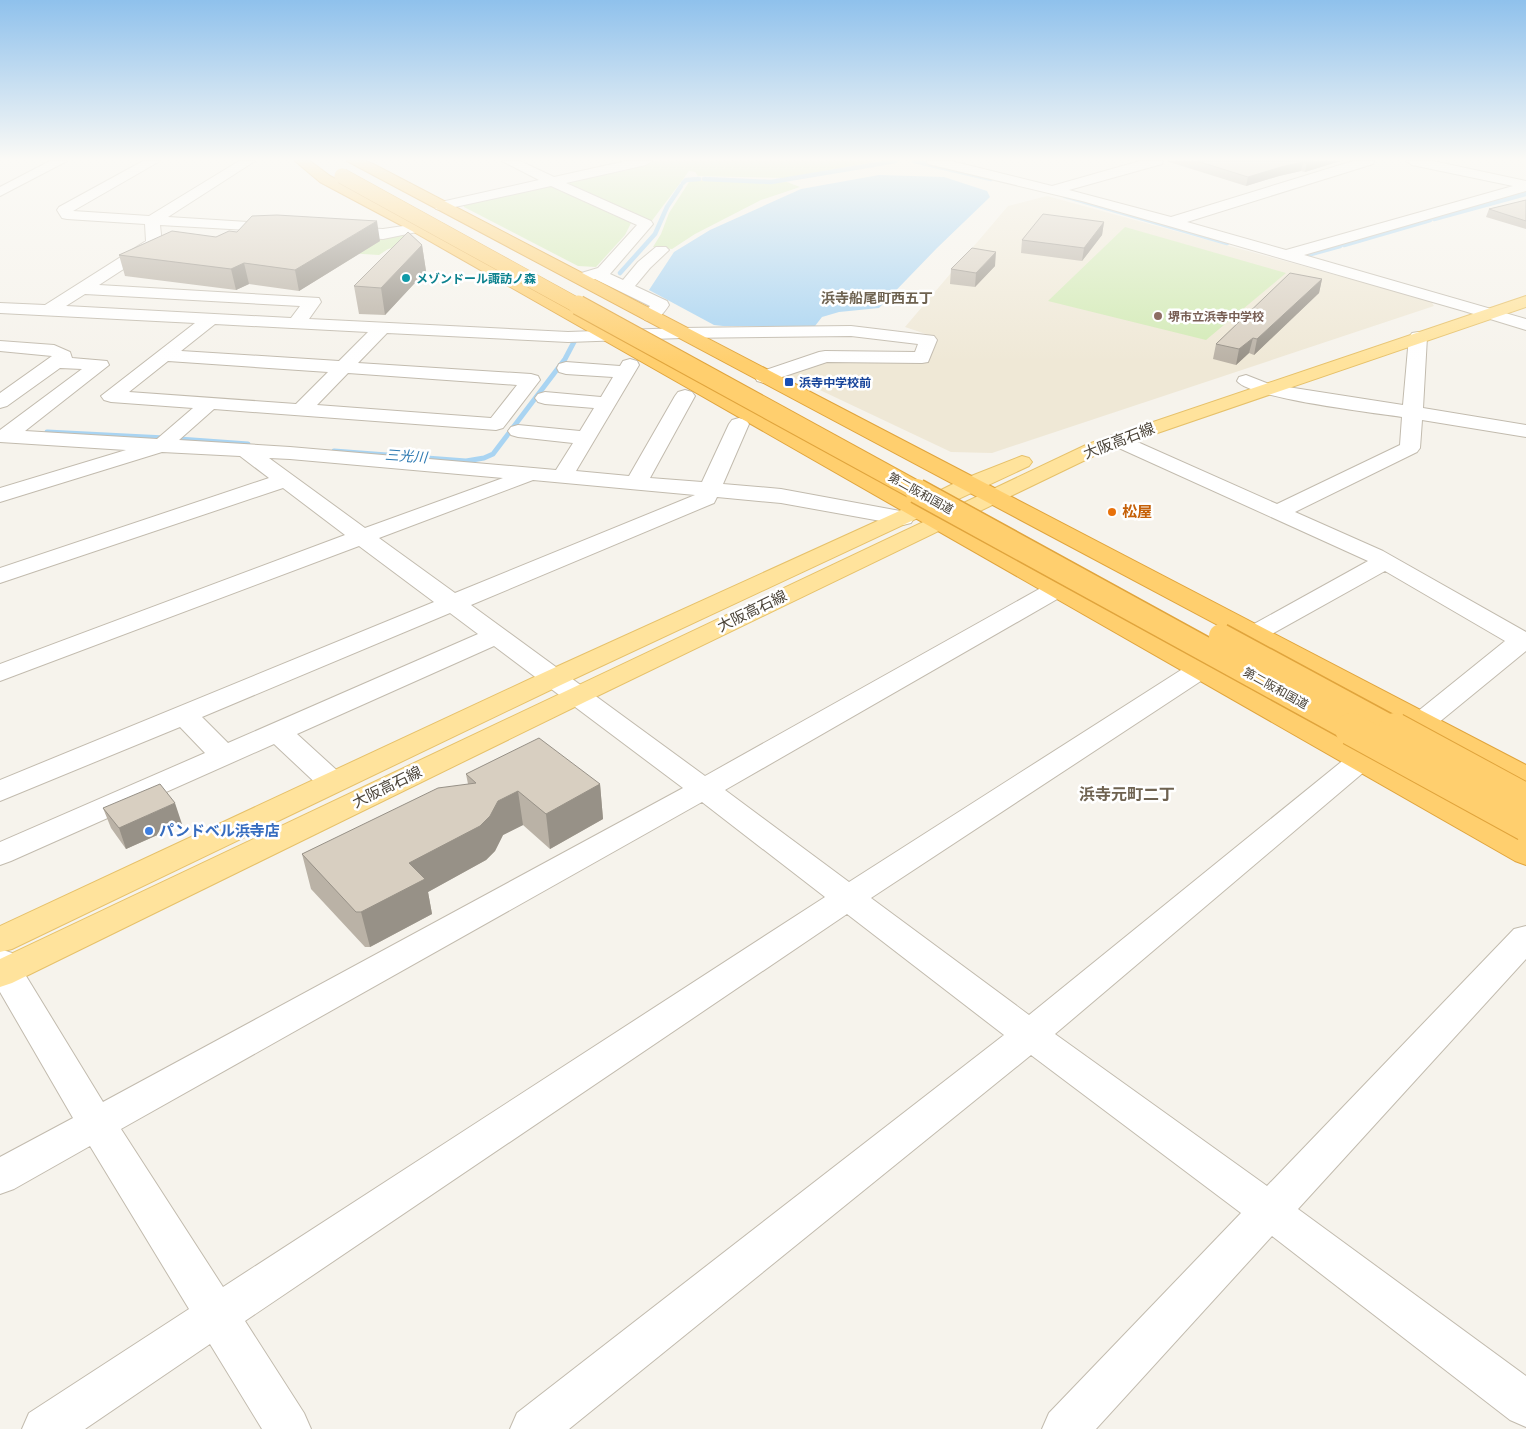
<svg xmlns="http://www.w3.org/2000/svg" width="1526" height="1429" viewBox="0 0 1526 1429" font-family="Cabin,'Noto Sans JP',sans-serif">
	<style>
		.education { fill: #efe8d6 }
		.green { fill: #d2eab5 }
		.water { fill: #a9d4f2 }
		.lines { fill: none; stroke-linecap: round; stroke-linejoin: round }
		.stream-far1 { stroke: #a9d4f2; stroke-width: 4.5 }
		.stream { stroke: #a9d4f2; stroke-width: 5 }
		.minor-casing { stroke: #c2bbae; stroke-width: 2 }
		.major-casing { stroke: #e6c16a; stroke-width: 2 }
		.highway-casing { stroke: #e0a43c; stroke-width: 2 }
		.minor { fill: #fff; fill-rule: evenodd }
		.major { fill: #ffe39c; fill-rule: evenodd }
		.highway { fill: #ffcf6e; fill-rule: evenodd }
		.highway-bridge-far3-casing { stroke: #e0a43c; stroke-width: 16; stroke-linecap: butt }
		.highway-bridge-far2-casing { stroke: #e0a43c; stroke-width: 21; stroke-linecap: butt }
		.highway-bridge-far1-casing { stroke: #e0a43c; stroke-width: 27; stroke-linecap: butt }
		.highway-bridge-casing { stroke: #e0a43c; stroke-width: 34; stroke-linecap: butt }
		.highway-bridge-far3 { stroke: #ffcf6e; stroke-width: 15 }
		.highway-bridge-far2 { stroke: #ffcf6e; stroke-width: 19 }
		.highway-bridge-far1 { stroke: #ffcf6e; stroke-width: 24 }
		.highway-bridge { stroke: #ffcf6e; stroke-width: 32 }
		.wall { fill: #bab2a6 }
		.shaded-wall { fill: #979187 }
		.building { fill: #d8cfc1; stroke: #979187 }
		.culture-dot { fill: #0f9aa8; stroke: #fff; stroke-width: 2 }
		.education-dot { fill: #8d6e63; stroke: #fff; stroke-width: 2 }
		.transit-dot { fill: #1a4fb4; stroke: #fff; stroke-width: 2 }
		.food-dot { fill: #e8710a; stroke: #fff; stroke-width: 2 }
		.shop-dot { fill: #3f7fe0; stroke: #fff; stroke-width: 2 }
		.labels { text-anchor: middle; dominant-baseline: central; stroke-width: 5; stroke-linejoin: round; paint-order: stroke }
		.far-culture-label { font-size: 12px; font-weight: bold; fill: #0d838f; stroke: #fff; text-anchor: start }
		.far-education-label { font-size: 12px; font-weight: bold; fill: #785e54; stroke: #fff; text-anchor: start }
		.far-transit-label { font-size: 12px; font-weight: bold; fill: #164399; stroke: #fff; text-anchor: start }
		.far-street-label { font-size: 12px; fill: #4b4439; stroke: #fff }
		.far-neighbourhood-label { font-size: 14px; font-weight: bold; fill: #6e6250; stroke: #fff }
		.far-water-label { font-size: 14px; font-style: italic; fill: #2e7ab2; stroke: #fff }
		.street-label { font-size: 15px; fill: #4b4439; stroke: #fff }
		.food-label { font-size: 15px; font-weight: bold; fill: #c56008; stroke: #fff; text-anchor: start }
		.shop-label { font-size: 15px; font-weight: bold; fill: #366cbe; stroke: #fff; text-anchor: start }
		.neighbourhood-label { font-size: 16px; font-weight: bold; fill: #6e6250; stroke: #fff }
	</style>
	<rect width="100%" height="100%" fill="#f6f3ec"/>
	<!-- education -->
	<path class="education" d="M1047,196L1431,301L1434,306L992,453L951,452L786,374L832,359L928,361L935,337L905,327L1008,206Z"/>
	<!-- green -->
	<path class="green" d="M655,161H878L786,178L698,176L695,172L689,171L651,222L564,183L566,181Z
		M696,180L759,183L787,182L800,187L761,200L695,234L672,249L653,247L661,234L669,213L689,182Z
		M541,186H550L631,223L625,235L596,267L578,266L464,207L463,203Z
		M1125,227L1286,273L1206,340L1048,301Z
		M398,233L409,235L418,241L388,249L379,255L330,252Z"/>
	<!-- water -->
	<path class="water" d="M879,175L944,177L987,191L990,197L937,248L879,308L839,312L822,317L815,326H723L714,325L649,290L674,252L710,230L801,189Z"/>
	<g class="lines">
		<!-- stream-far1 -->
		<path class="stream-far1" d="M914,161L991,179
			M704,179L771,182L896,161
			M683,183L686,180L699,179
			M1065,196L1227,243
			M1434,219L1526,194
			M1344,245L1430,220
			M1304,256L1340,246
			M620,273L655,234L667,207L681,186"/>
		<!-- stream -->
		<path class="stream" d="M47,432L165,438
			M179,439L248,444
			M334,451L466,461L484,458L493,454L565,359L575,340"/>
		<defs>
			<path id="minor" d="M50,161H67L0,196V187Z
				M143,161H160L73,211L149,216L239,161H255L168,217L281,224L286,225L288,228L286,231L281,232L160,225L162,243L159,246L99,285L319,298L321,302L309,319L568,332L681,328L851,326L934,336L937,340L928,362L922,363L827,362L764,383L757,381L755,377L757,373L819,352L825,351L915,352L918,344L851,336L681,338L568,342L387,333L358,363L531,374L538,376L540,380L503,428L496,430L214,409L179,440L290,447L556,470L573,443L518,437L511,435L508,431L511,427L518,425L580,431L594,408L545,404L538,402L535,398L538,394L545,392L601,397L613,377L566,374L559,372L557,368L559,364L566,362L620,366L623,361L630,359L637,361L639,365L576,471L629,476L675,396L678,392L685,390L692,392L695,396L650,478L702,482L729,424L732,420L739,418L746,420L749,424L723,484L781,489L911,513L914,518L911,523L903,525L781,503L717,497L714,503L471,605L705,776L1048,584L1057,582L1066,584L1069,589L1066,594L725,790L849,882L1192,663L1201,661L1210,663L1214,669L1210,675L871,898L1029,1015L1351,754L1361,751L1371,754L1375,760L1371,766L1055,1034L1267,1186L1514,929L1526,926V959L1298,1209L1526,1376V1427L1510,1420L1272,1236L1096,1429H1042L1049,1413L1241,1213L1031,1055L569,1429H510L517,1413L1004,1035L847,914L245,1321L304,1413L311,1429H262L210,1344L85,1429H22L29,1413L189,1309L90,1146L14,1189L0,1194V1157L73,1118L0,992V949L12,953L103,1102L683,788L494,646L297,734L342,775L347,782L342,789L332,791L322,789L274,744L11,861L0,865V842L205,753L180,727L0,801V780L434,602L359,546L0,681V664L345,535L283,488L0,583V568L269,478L240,456L162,452L0,502V488L126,450L0,442V430L82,369L60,368L7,406L0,408V393L52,356L0,351V341L54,345L70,352L72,358L107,361L109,365L25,431L157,439L193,408L111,402L104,400L101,396L195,323L0,313V303L45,305L146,241L145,224L67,219L62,218L57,210L59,207ZM85,294L300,306L291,318L66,306ZM215,324L368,332L339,361L181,351ZM168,361L328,372L296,404L129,392ZM348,373L517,385L491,418L317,405ZM269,458L290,459L503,478L365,528ZM533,480L695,495L455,593L379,538ZM450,613L478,634L228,743L202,717ZM702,802L825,897L223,1287L121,1129Z
				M502,161H520L554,177L626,161H652L646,165L566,183L651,221L653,224L610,274L623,280L638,262L656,247H666L669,250L650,268L635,286L667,301L669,305C663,314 657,323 645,320L642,316L650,306L595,279L584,282L578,280L576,277L578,274L598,268L637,225L551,186L441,210L436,209L434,206L436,203L441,202L539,180Z
				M927,161H951L1052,186L1140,161H1163L1162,164L1069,190L1171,217L1353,161H1374L1373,164L1187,222L1286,250L1513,186L1412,165L1406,161H1433L1526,181V191L1304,255L1526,319V330L1464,311L1082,201L928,164Z
				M417,224L422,225L424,228L422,231L383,239L342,237L337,235L334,232L337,229L342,227L383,229Z
				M1418,332L1424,333L1427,337L1423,408L1526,425V437L1422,420L1420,448L1417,452L1295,512L1383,551L1526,632V651L1432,728L1422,730L1412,728L1408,722L1412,716L1505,641L1385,571L1263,639L1254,642L1245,639L1241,634L1245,629L1368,561L1110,444L1107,440L1110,436L1117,434L1124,436L1277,504L1400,445L1402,417C1375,413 1249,398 1237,381L1239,377L1246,375L1269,384L1403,405L1409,337L1412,333Z"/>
			<path id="major" d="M1526,296V307L1102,452L587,701L12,983L0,987V959L1088,444Z
				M1022,456L1029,458L1032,462L1029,466L563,684L12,949L0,952V926L545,672L895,513L961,480Z"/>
			<path id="highway" d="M295,161H310L330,176L422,225L1526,840V865L1515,861L686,387L412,231L320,182Z
				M347,161H366L375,165L1526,765V786L1516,784Z"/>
		</defs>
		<!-- minor casing -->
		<use href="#minor" class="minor-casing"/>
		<!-- major casing -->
		<use href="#major" class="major-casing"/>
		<!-- highway casing -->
		<use href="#highway" class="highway-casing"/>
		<!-- minor -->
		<use href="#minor" class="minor"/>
		<!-- major -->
		<use href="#major" class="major"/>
		<!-- highway -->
		<use href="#highway" class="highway"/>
		<defs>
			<path id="highway-bridge-far3" d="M342,176L580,307"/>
			<path id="highway-bridge-far2" d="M578,305L919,492"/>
			<path id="highway-bridge-far1" d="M917,491L1354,731
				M1221,636L1397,731"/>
			<path id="highway-bridge" d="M1351,729L1526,825
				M1395,729L1526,800"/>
		</defs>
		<!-- highway-bridge-far3 casing -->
		<use href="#highway-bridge-far3" class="highway-bridge-far3-casing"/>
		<!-- highway-bridge-far2 casing -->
		<use href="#highway-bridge-far2" class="highway-bridge-far2-casing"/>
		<!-- highway-bridge-far1 casing -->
		<use href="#highway-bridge-far1" class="highway-bridge-far1-casing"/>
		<!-- highway-bridge casing -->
		<use href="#highway-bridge" class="highway-bridge-casing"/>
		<!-- highway-bridge-far3 -->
		<use href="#highway-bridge-far3" class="highway-bridge-far3"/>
		<!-- highway-bridge-far2 -->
		<use href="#highway-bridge-far2" class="highway-bridge-far2"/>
		<!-- highway-bridge-far1 -->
		<use href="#highway-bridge-far1" class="highway-bridge-far1"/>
		<!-- highway-bridge -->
		<use href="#highway-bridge" class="highway-bridge"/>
	</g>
	<!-- wall -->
	<path class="wall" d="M1166,161H1340L1305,172L1301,171L1279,176L1246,186Z
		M1526,200V229L1486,217L1489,209Z
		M1104,222L1102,235L1082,261L1021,253L1022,240Z
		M216,237L380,241L299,291L249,284L236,290L125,276L119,255Z
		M422,245L426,271L385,315L359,314L354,286Z
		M995,266L975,287L950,284L951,269Z
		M1322,279L1319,293L1254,355L1249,353L1236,365L1213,359L1216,344Z
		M466,774L600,784L603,819L550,849L523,825L503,835L495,851L486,860L428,892L432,914L370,947H365L311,889L302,854L468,784Z
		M103,808L182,824L126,849L111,828Z"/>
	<!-- shaded-wall -->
	<path class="shaded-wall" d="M1313,161H1340L1305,172L1307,163Z
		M1303,162L1301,171L1279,176L1246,186L1248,177L1281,167Z
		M377,221L380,241L299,291L295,270Z
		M1104,222L1102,235L1082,261L1084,248Z
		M422,245L426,271L385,315L381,288Z
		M996,252L995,266L975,287L976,273Z
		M244,263L249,284L236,290L231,269Z
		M1322,279L1319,293L1254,355L1257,339Z
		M1253,338L1249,353L1236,365L1239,349Z
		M600,784L603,819L550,849L546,814Z
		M518,791L523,825L503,835L495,851L486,860L428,892L432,914L370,947L361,912L409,863L498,801Z
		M175,803L182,824L126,849L119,828Z"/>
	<!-- building -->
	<path class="building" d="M1197,161H1313L1307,163L1303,162L1281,167L1248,177Z
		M1526,200V221L1489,209Z
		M1043,214L1104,222L1084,248L1022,240Z
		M277,215L377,221L295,270L244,263L231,269L119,255L172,231L216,237L229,231L237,232L252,216Z
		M408,232L422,245L381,288L354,286Z
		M972,248L996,252L976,273L951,269Z
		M1290,273L1322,279L1257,339L1253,338L1239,349L1216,344Z
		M539,738L600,784L546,814L518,791L498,801L490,816L480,826L409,863L425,879L361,912H356L302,854L438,788L476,783L466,774Z
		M160,784L175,803L119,828L103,808Z"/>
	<!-- sky -->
	<linearGradient id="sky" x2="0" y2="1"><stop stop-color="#8fc1ec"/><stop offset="0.44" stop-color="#fbfaf6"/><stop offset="1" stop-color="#fbfaf6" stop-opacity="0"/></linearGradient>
	<rect width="1526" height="362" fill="url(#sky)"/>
	<!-- markers -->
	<circle class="culture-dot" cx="406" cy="278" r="5"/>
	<circle class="education-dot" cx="1158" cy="316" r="5"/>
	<rect class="transit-dot" x="784" y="377" width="10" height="10" rx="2.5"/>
	<circle class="food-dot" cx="1112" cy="512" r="5"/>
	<circle class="shop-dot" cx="149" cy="831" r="5"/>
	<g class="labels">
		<!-- far-culture labels -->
		<g class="far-culture-label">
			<text x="416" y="278">メゾンドール諏訪ノ森</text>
		</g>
		<!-- far-education labels -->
		<g class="far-education-label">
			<text x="1168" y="316">堺市立浜寺中学校</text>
		</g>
		<!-- far-transit labels -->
		<g class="far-transit-label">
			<text x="799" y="382">浜寺中学校前</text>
		</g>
		<!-- far-street labels -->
		<g class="far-street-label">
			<text transform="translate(921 493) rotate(29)">第二阪和国道</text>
			<text transform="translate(1276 688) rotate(29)">第二阪和国道</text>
		</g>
		<!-- far-neighbourhood labels -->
		<g class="far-neighbourhood-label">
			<text x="877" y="298">浜寺船尾町西五丁</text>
		</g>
		<!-- far-water labels -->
		<g class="far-water-label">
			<text transform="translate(406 456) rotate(4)">三光川</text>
		</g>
		<!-- street labels -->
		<g class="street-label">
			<text transform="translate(1119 441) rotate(-21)">大阪高石線</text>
			<text transform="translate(752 611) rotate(-26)">大阪高石線</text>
			<text transform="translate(387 787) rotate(-26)">大阪高石線</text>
		</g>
		<!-- food labels -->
		<g class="food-label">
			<text x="1122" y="512">松屋</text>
		</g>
		<!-- shop labels -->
		<g class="shop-label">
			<text x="159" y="831">パンドベル浜寺店</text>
		</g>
		<!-- neighbourhood labels -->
		<g class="neighbourhood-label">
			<text x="1127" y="794">浜寺元町二丁</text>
		</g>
	</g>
</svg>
